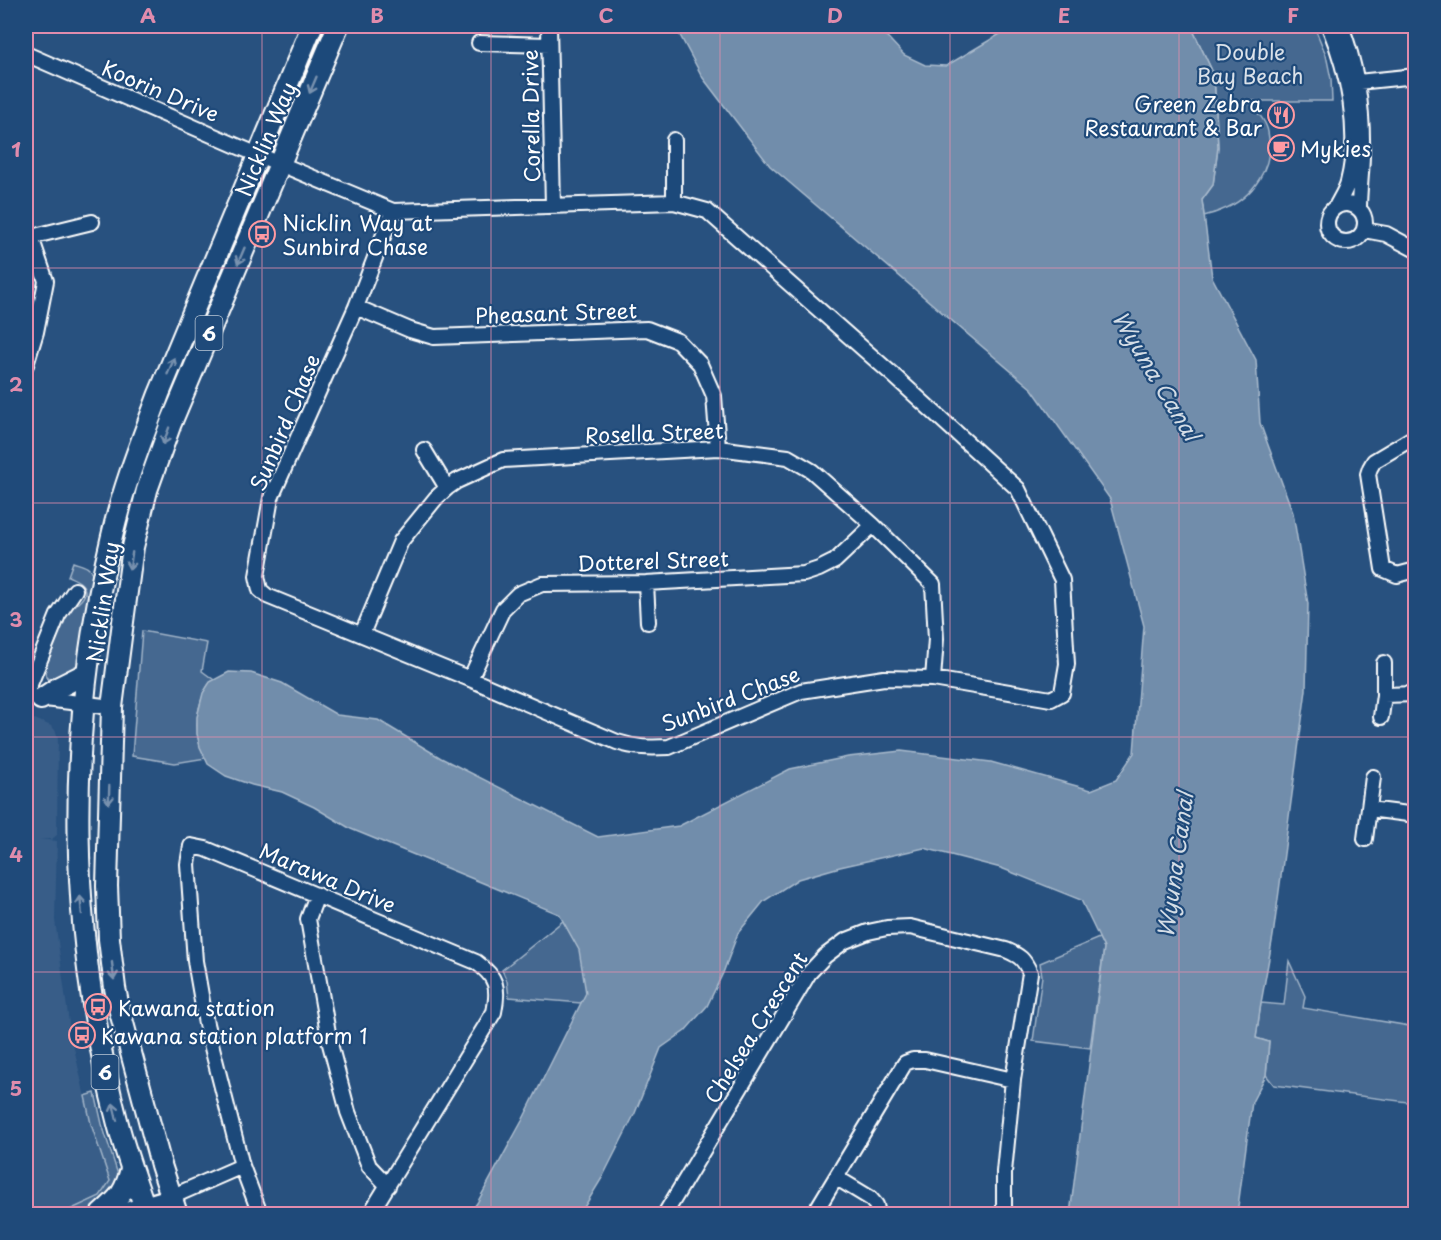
<svg xmlns="http://www.w3.org/2000/svg" width="1441" height="1240" viewBox="0 0 1441 1240" font-family="'Playpen Sans',sans-serif">
	<style>
		.built { fill: #375d88 }
		.green { fill: #446890; stroke: #a2b4c8; stroke-width: 1.5 }
		.water { fill: #718dab; stroke: #aabbcd; stroke-width: 1.5 }
		.lines { fill: none; stroke-linecap: round; stroke-linejoin: round }
		.minor-casing { stroke: #fff; stroke-width: 18 }
		.major-casing { stroke: #fff; stroke-width: 21 }
		.highway-casing { stroke: #fff; stroke-width: 24 }
		.minor { stroke: #1f4a7a; stroke-width: 14 }
		.major { stroke: #1f4a7a; stroke-width: 16 }
		.highway { stroke: #1f4a7a; stroke-width: 20 }
		.oneway { stroke: #7992af }
		.grid { fill: none; stroke: #e08cad; stroke-width: 1.5; stroke-opacity: 0.55 }
		.labels { text-anchor: middle; dominant-baseline: central; stroke-width: 4.5; stroke-linejoin: round; paint-order: stroke }
		.shield { fill: #1f4a7a; stroke: #bcc9d7; stroke-width: 1.5 }
		.shield-label { font-size: 20px; font-weight: bold; fill: #fff }
		.park-label { font-size: 21px; fill: #dae1e9; stroke: #1f4a7a }
		.street-label { font-size: 21px; fill: #fff; stroke: #1f4a7a }
		.poi-label { font-size: 21px; fill: #fff; stroke: #1f4a7a; text-anchor: start }
		.water-label { font-size: 22px; font-style: italic; fill: #d4dde6; stroke: #1f4a7a }
		.neatline { fill: none; stroke: #e08cad; stroke-width: 2 }
		.grid-label { font-size: 20px; text-anchor: middle; font-weight: bold; fill: #e08cad }
	</style>
	<rect width="100%" height="100%" fill="#28517f"/>
	<filter id="ink" filterUnits="userSpaceOnUse"><feTurbulence type="fractalNoise" baseFrequency=".0167" numOctaves="2"/><feDisplacementMap in="SourceGraphic" scale="12" xChannelSelector="R" yChannelSelector="G"/><feConvolveMatrix kernelMatrix="1 2 1 2 8 2 1 2 1" color-interpolation-filters="sRGB"/></filter>
	<g filter="url(#ink)">
		<!-- built -->
		<path class="built" d="M35,719L51,726L55,730L58,737L57,835L52,839H40L57,841L55,920L70,1030L91,1124L110,1181L100,1196L63,1214H26V728L28,721Z"/>
		<!-- green -->
		<path class="green" d="M996,26H1027L1000,34Z
			M1191,26H1314L1326,55L1331,79L1332,101H1248C1255,110 1266,120 1268,132C1275,166 1253,198 1222,210C1216,213 1210,214 1204,216L1202,200L1213,185L1218,147L1214,75Z
			M73,562C81,565 91,566 92,575L81,657L75,672L51,681L46,677C44,665 54,630 61,619C66,610 86,601 85,591C84,582 74,579 68,576Z
			M142,631L207,643L202,671L214,680C209,683 208,685 205,691C195,713 193,736 206,758L175,763L132,756Z
			M563,921L580,950L587,993L581,1003L509,997L507,981L502,970Z
			M1099,938L1104,948L1090,1048L1033,1041L1042,976L1040,963Z
			M1289,961L1305,996L1303,1008L1415,1027V1103L1274,1085L1266,1075L1269,1042L1256,1038L1261,1003L1284,1005Z
			M95,1093L102,1124L120,1181L95,1211L88,1214H61L100,1196L110,1181L91,1124L85,1096Z"/>
		<!-- water -->
		<path class="water" d="M675,26H877L904,55L925,65L946,66L1000,34L1027,26H1191L1214,75L1218,147L1213,185L1202,200L1212,277L1256,360L1260,423L1293,513L1308,604L1306,690L1273,936L1261,1003L1256,1038L1269,1042L1266,1075L1252,1102L1237,1214H1070L1104,948L1081,900L1001,868L924,848L840,867L798,879L764,901L738,933L723,973L707,1006L685,1031L661,1048L635,1113L602,1178L580,1214H469L477,1203L522,1121L586,993L579,950L559,914L351,829L314,807L282,792L252,785L226,776L208,764L200,747L197,734V717L203,693L210,682L229,672L251,673L282,683L337,715L378,720L441,758L598,837L679,826L790,769L848,757L901,751L991,762L1091,790L1116,780L1134,753L1144,626L1110,499L1032,389L770,166L703,78Z"/>
		<g class="lines">
			<defs>
				<path id="minor" d="M549,26L553,206
					M1329,26C1348,72 1361,132 1348,182C1346,190 1340,199 1336,207
					M1341,26C1357,67 1363,109 1362,153C1362,171 1359,190 1359,209
					M479,43L549,45
					M26,54L237,146L393,211L674,202L707,211L893,375L1018,489L1062,580L1067,664L1062,693L1051,699L933,679L884,678L801,691L669,747C650,748 635,748 617,742L470,679L267,596L260,590L257,576L271,498L356,307L393,211
					M1358,82L1416,76
					M674,202V140
					M1327 223a19 19 0 1 1 38 0a19 19 0 1 1-38 0Z
					M26,229L31,237L46,281L36,332L26,365
					M1364,230L1386,234L1416,250
					M31,237L92,222
					M356,307L410,330L434,337L647,329L678,341L700,364L714,396L718,448
					M1416,436L1374,461L1370,468L1368,474L1383,569L1397,575L1416,570
					M424,450L447,488
					M646,583L648,622
					M362,634L401,541L436,498L447,488L457,481L503,460L718,448L788,457L812,471L873,525L933,584L936,639L933,679
					M470,679L503,609L518,594L542,584L646,583L804,574L819,569L835,561L873,525
					M26,694L58,615L75,590
					M1384,695L1416,694
					M37,698L112,707
					M1381,717L1384,695V663
					M1369,809L1416,815
					M1365,839L1373,777
					M317,895L308,919L330,1044L348,1112L369,1166L388,1186
					M837,1178L870,1198L876,1205L878,1214
					M171,1197L242,1166
					M260,1214L242,1166L206,1024L195,961L188,864L191,846L206,849L476,962C497,977 499,988 494,1012L370,1214
					M665,1214L809,973L825,956L845,941L868,932L887,928L910,927L1006,950C1020,956 1024,959 1030,973L1013,1080L1004,1172V1214
					M814,1214L905,1063L913,1060H925L1013,1080"/>
				<path id="major" d="M118,1214L144,1205L171,1197"/>
				<path id="highway" d="M41,699L59,687L87,673
					M101,1214C119,1198 125,1193 131,1169
					M147,1214C137,1184 126,1155 118,1124C68,934 65,731 111,540C122,490 141,442 159,394L312,26
					M177,1214L161,1165L119,1008L115,988L109,939L107,886L112,707L124,614L133,547L147,490L171,423L338,26"/>
			</defs>
			<!-- minor casing -->
			<use href="#minor" class="minor-casing"/>
			<!-- major casing -->
			<use href="#major" class="major-casing"/>
			<!-- highway casing -->
			<use href="#highway" class="highway-casing"/>
			<!-- minor -->
			<use href="#minor" class="minor"/>
			<!-- major -->
			<use href="#major" class="major"/>
			<!-- highway -->
			<use href="#highway" class="highway"/>
		</g>
		<!-- one-way arrows -->
		<defs><path id="oneway-shaft" d="M-6 0H5M1.5-3L5.5 0L1.5 3" fill="none" stroke-width="1.6" stroke-linecap="round" stroke-linejoin="round" transform="scale(1.5)"/></defs>
		<g class="oneway">
			<use href="#oneway-shaft" transform="translate(313 85) rotate(113)"/>
			<use href="#oneway-shaft" transform="translate(241 256) rotate(113)"/>
			<use href="#oneway-shaft" transform="translate(171 366) rotate(-67)"/>
			<use href="#oneway-shaft" transform="translate(166 436) rotate(110)"/>
			<use href="#oneway-shaft" transform="translate(131 561) rotate(98)"/>
			<use href="#oneway-shaft" transform="translate(109 795) rotate(92)"/>
			<use href="#oneway-shaft" transform="translate(81 905) rotate(-95)"/>
			<use href="#oneway-shaft" transform="translate(113 971) rotate(83)"/>
			<use href="#oneway-shaft" transform="translate(115 1112) rotate(-103)"/>
		</g>
	</g>
	<!-- grid -->
	<path class="grid" d="M262,26V1214M491,26V1214M720,26V1214M950,26V1214M1179,26V1214M26,268H1416M26,503H1416M26,737H1416M26,972H1416"/>
	<!-- icons -->
	<defs>
		<symbol id="restaurant-ring" viewBox="-11 -11 22 22"><circle r="9.5" fill="#1f4a7a" stroke="#ff9aa2" stroke-width="1.5"/><path d="M-5-6h1v4h1v-4h1v4h1v-4h1v5L-1.5 .5V6h-2V.5L-5-1ZM5-6V6H3V1.5H1.5Q1.5-4 5-6Z" fill="#ff9aa2"/></symbol>
		<symbol id="cafe-ring" viewBox="-11 -11 22 22"><circle r="9.5" fill="#1f4a7a" stroke="#ff9aa2" stroke-width="1.5"/><path d="M-5.5-4.5H6V0H3Q3 3.5 0 3.5H-2.5Q-5.5 3.5-5.5 0ZM3-3.2v2h1.7v-2ZM-6 4.5H4V6H-6Z" fill="#ff9aa2"/></symbol>
		<symbol id="bus-ring" viewBox="-11 -11 22 22"><circle r="9.5" fill="#1f4a7a" stroke="#ff9aa2" stroke-width="1.5"/><path d="M-5-6H5V4H4V6H2V4H-2V6H-4V4H-5ZM-3.5-4V0h7V-4ZM-3.5 1.2v1.5H-2V1.2ZM2 1.2v1.5H3.5V1.2Z" fill="#ff9aa2"/></symbol>
	</defs>
	<g fill-rule="evenodd">
		<use href="#restaurant-ring" x="1266" y="100" width="30" height="30"/>
		<use href="#cafe-ring" x="1266" y="133" width="30" height="30"/>
		<use href="#bus-ring" x="247" y="219" width="30" height="30"/>
		<use href="#bus-ring" x="83" y="992" width="30" height="30"/>
		<use href="#bus-ring" x="67" y="1020" width="30" height="30"/>
	</g>
	<g class="labels">
		<!-- shield labels -->
		<g class="shield">
			<rect x="195.5" y="316" width="27" height="34" rx="4.5"/>
			<rect x="91.5" y="1055" width="27" height="34" rx="4.5"/>
		</g>
		<g class="shield-label">
			<text x="209" y="333">6</text>
			<text x="105" y="1072">6</text>
		</g>
		<!-- park labels -->
		<g class="park-label">
			<text x="1250" y="51">Double<tspan x="1250" dy="24">Bay Beach</tspan></text>
		</g>
		<!-- street labels -->
		<g class="street-label">
			<text transform="translate(161 90) rotate(23)">Koorin Drive</text>
			<text transform="translate(530 116) rotate(-91)">Corella Drive</text>
			<text transform="translate(265 139) rotate(-67)">Nicklin Way</text>
			<text transform="translate(556 312) rotate(-2)">Pheasant Street</text>
			<text transform="translate(284 422) rotate(-67)">Sunbird Chase</text>
			<text transform="translate(654 432) rotate(-2)">Rosella Street</text>
			<text transform="translate(653 560) rotate(-2)">Dotterel Street</text>
			<text transform="translate(102 602) rotate(-82)">Nicklin Way</text>
			<text transform="translate(730 698) rotate(-21)">Sunbird Chase</text>
			<text transform="translate(328 877) rotate(23)">Marawa Drive</text>
			<text transform="translate(755 1027) rotate(-58)">Chelsea Crescent</text>
		</g>
		<!-- poi labels -->
		<g class="poi-label">
			<text x="1262" y="103" text-anchor="end">Green Zebra<tspan x="1262" dy="24">Restaurant &amp; Bar</tspan></text>
			<text x="1300" y="148">Mykies</text>
			<text x="282" y="222">Nicklin Way at<tspan x="282" dy="24">Sunbird Chase</tspan></text>
			<text x="118" y="1007">Kawana station</text>
			<text x="101" y="1035">Kawana station platform 1</text>
		</g>
		<!-- water labels -->
		<g class="water-label">
			<text transform="translate(1157 375) rotate(59)">Wyuna Canal</text>
			<text transform="translate(1174 865) rotate(-82)">Wyuna Canal</text>
		</g>
	</g>
	<!-- margin -->
	<rect width="1441" height="1240" fill="none" stroke="#1f4a7a" stroke-width="66"/>
	<rect x="33" y="33" width="1375" height="1174" class="neatline"/>
	<g class="grid-label">
		<text x="148" y="23">A</text>
		<text x="377" y="23">B</text>
		<text x="606" y="23">C</text>
		<text x="835" y="23">D</text>
		<text x="1064" y="23">E</text>
		<text x="1293" y="23">F</text>
		<text x="16" y="157">1</text>
		<text x="16" y="392">2</text>
		<text x="16" y="627">3</text>
		<text x="16" y="862">4</text>
		<text x="16" y="1096">5</text>
	</g>
</svg>
